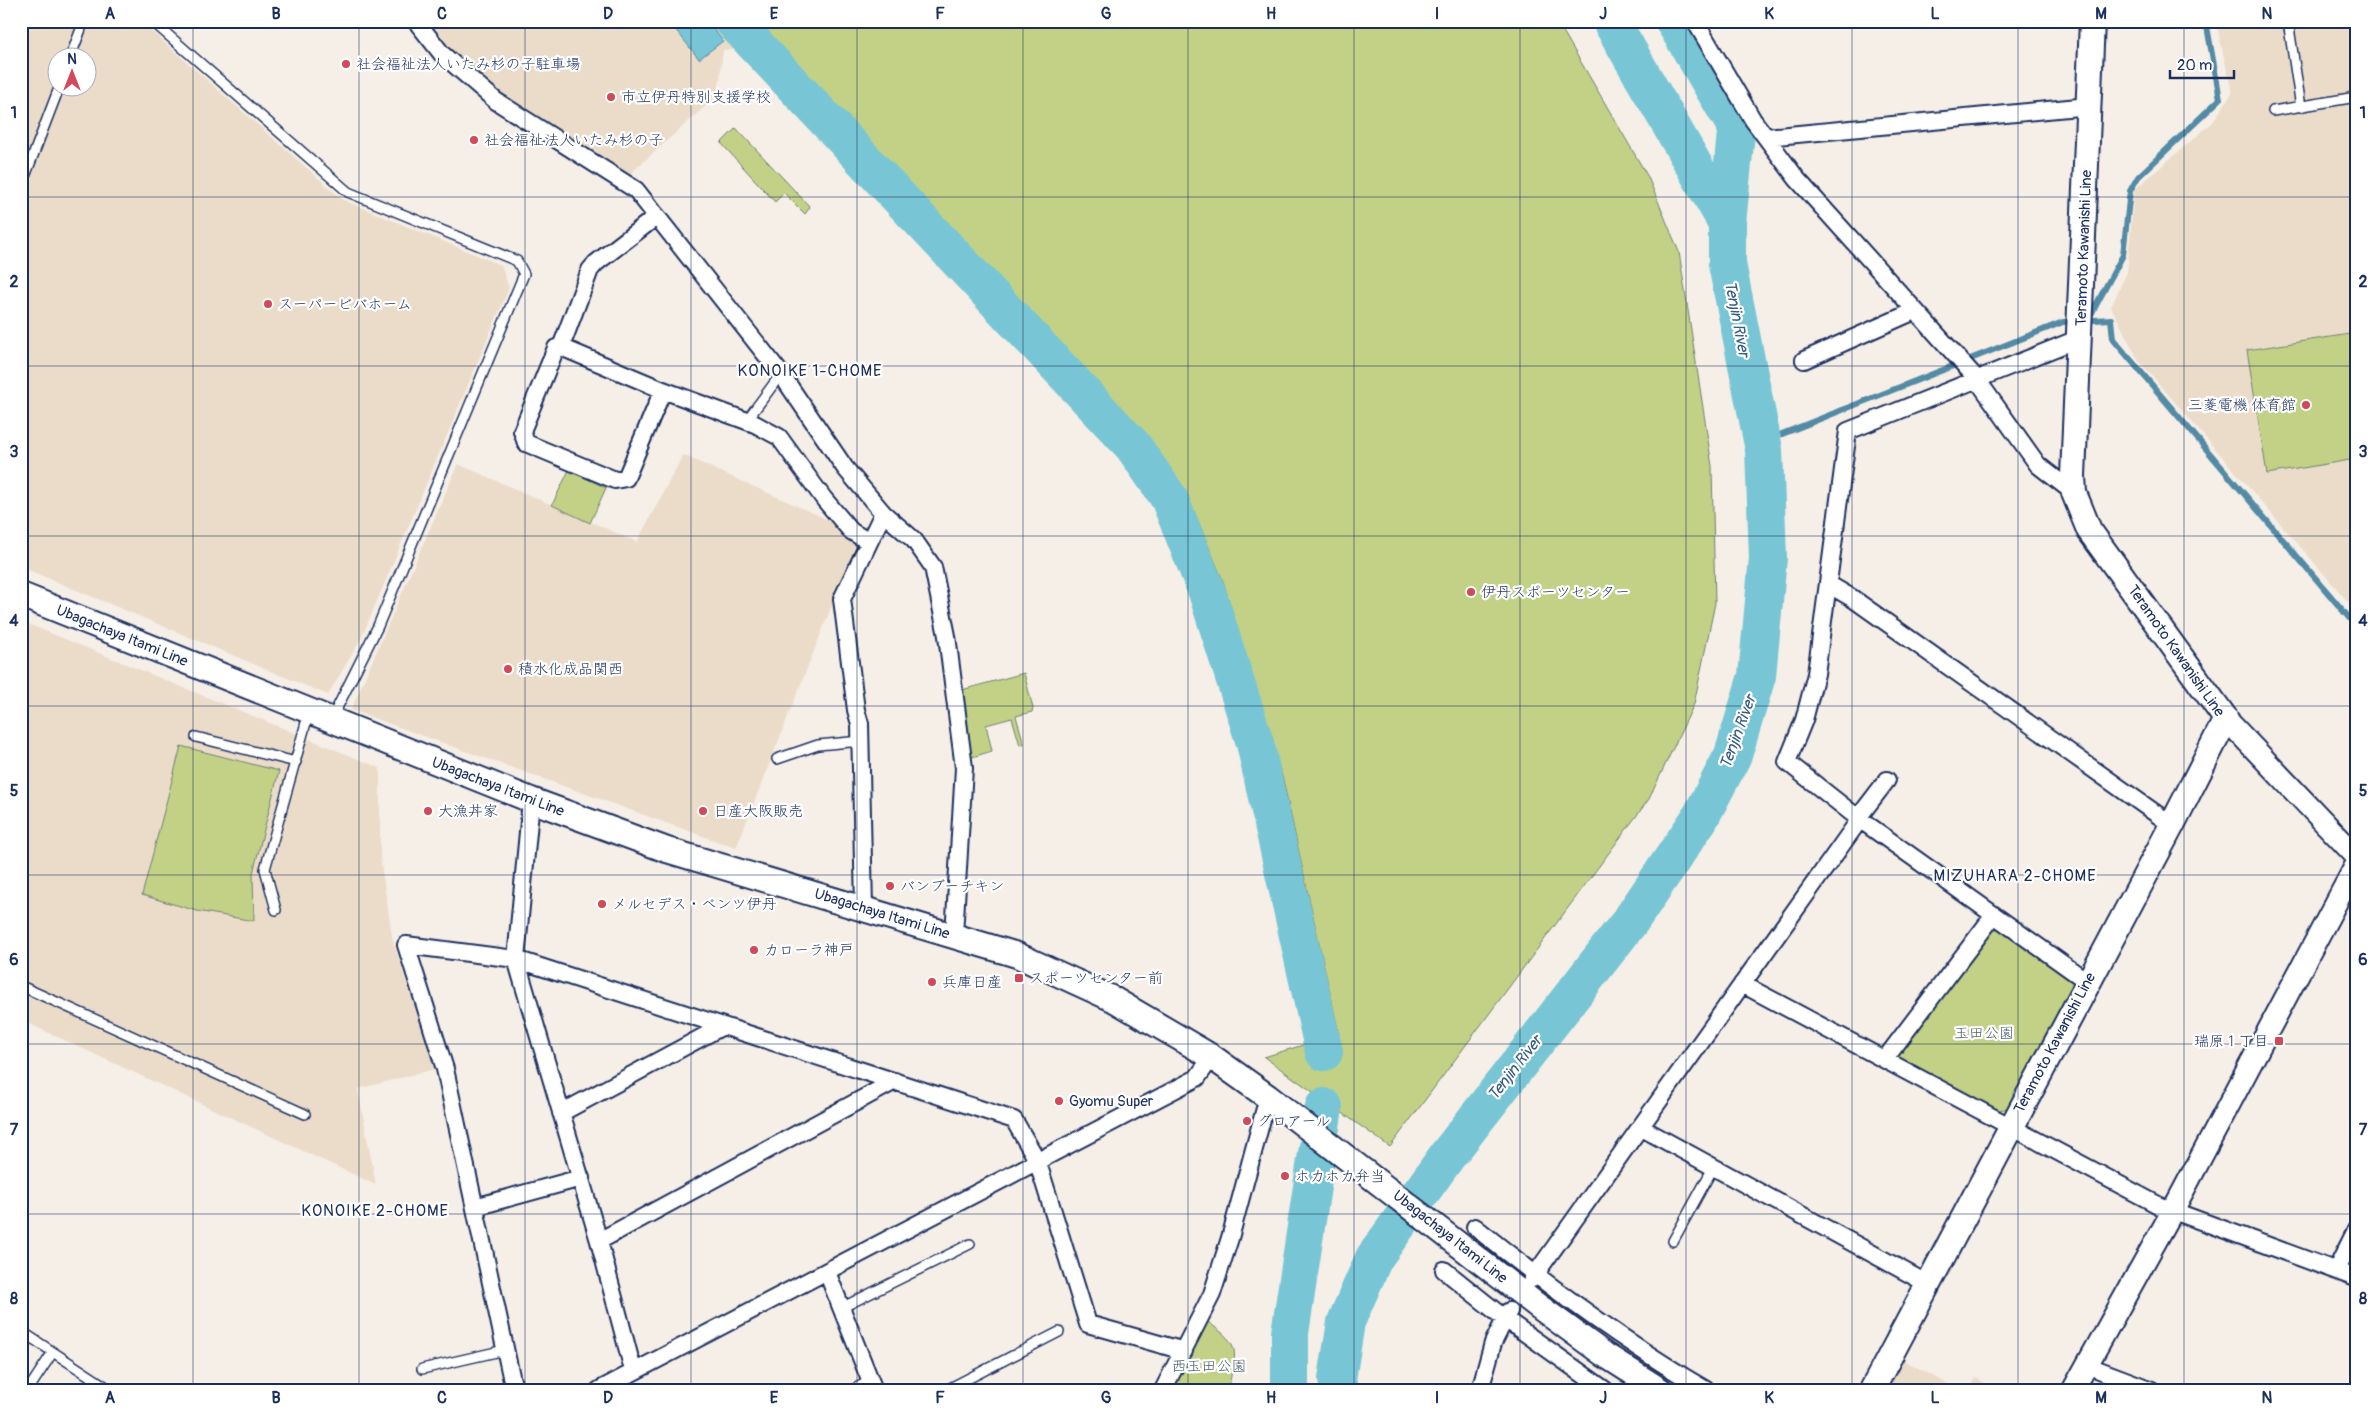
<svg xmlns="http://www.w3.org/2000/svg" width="2377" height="1411" viewBox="0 0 2377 1411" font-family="Pangolin,'Klee One',sans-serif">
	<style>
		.built { fill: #ebdcca; fill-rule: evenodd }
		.green { fill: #c2d186; stroke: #6e8072 }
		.water { fill: #78c6d5; stroke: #538aa5 }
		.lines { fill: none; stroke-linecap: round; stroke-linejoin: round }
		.stream { stroke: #538aa5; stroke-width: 6 }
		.river { stroke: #78c6d5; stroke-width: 38 }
		.service-casing { stroke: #1b2f5e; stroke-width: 12 }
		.minor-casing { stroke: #1b2f5e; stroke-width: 20 }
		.tertiary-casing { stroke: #1b2f5e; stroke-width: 25 }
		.secondary-casing { stroke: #1b2f5e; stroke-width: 28 }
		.service { stroke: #fff; stroke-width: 9 }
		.minor { stroke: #fff; stroke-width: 16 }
		.tertiary { stroke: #fff; stroke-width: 21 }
		.secondary { stroke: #fff; stroke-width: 24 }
		.grid { fill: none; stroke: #1b2f5e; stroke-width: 1; stroke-opacity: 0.55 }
		.poi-dot { fill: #d1495b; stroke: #fff; stroke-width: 2 }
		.labels { text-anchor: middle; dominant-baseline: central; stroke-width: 4.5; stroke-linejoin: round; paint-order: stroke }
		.poi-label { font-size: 15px; fill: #1b2f5e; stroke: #fff; text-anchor: start }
		.street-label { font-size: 15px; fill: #1b2f5e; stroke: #fff }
		.park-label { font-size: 15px; fill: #4d606a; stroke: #fff }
		.water-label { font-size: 16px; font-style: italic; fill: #375c82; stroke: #fff }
		.neighbourhood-label { font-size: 16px; letter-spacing: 1px; fill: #1b2f5e; stroke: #fff }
		.neatline { fill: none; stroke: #1b2f5e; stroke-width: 2 }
		.grid-label { font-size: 16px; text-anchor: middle; font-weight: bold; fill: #1b2f5e }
	</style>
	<rect width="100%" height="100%" fill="#f6efe7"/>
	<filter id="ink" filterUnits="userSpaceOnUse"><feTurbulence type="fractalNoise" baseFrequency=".02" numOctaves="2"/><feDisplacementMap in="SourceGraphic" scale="10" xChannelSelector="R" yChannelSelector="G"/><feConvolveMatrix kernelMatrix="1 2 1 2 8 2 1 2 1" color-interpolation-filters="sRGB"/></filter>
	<g filter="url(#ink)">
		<!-- built -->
		<path class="built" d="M27,21H140L343,200L501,265L509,288L361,639L328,695L21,567V25ZM58,58H88V88H58Z
			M429,21H714L738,50H723L718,95L631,173L625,174L509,99L451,49Z
			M2216,21H2356V611L2139,361L2111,307L2127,272L2134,190L2213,122L2232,93Z
			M683,455L833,522L857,542L736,848L351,710L458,464L637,542Z
			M21,621L380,768V857L393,941L435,1069L358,1089L376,1185L21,1020Z
			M1898,1357L1959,1390H1880Z
			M1976,1378L1997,1390H1969Z"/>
		<!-- green -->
		<path class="green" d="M756,21H1557L1648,177L1679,252L1712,466L1715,603L1694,704L1649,799L1390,1147L1264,1057L1339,1034L1283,780L1223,581L1186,492L1146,436Z
			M736,128L810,207L805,214L784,193L775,202L721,143Z
			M2356,333V459L2267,474L2247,350Z
			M569,470L606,488L590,523L552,505Z
			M1024,673L1033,708L1032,712L1016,716L1024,744L1020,745L1012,718L986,725L992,751L969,758L958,691Z
			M181,746L279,771L253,873L254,921L197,911L142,895Z
			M1997,926L2074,977L2076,986L2009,1108L1999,1110L1894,1058L1992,927Z
			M1208,1322C1243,1347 1236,1350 1228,1390H1170Z"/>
		<!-- water -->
		<path class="water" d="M674,21H707L723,41L699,59L671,24Z"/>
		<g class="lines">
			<!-- stream -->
			<path class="stream" d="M2088,320L2123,255L2130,191L2138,177L2220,99L2206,21
				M1762,442L2063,322L2111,319L2113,339L2356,626"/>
			<!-- river -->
			<path class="river" d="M733,21L1133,446L1169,498L1207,592L1255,743L1324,1052
				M1674,21L1734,123L1736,133L1727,223
				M1290,1390V1333L1324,1107
				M1339,1390L1337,1379L1346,1322L1374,1258L1447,1156L1631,920L1700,818L1733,755L1757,676L1768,558L1764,450L1727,264V223L1611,21"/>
			<defs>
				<path id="service" d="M152,21L348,192L517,261L524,274L378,626L332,718
					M2288,21L2301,107
					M70,58L81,29
					M2273,111L2356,97
					M21,187L59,88
					M747,420L781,374
					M196,737L296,762
					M777,759L818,745L861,741
					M276,910L265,869L309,712
					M21,986L305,1114
					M1673,1241L1713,1168
					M841,1308L970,1244
					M21,1331L53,1352L28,1390
					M53,1352L111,1390
					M422,1369L505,1350
					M852,1390L870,1381
					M946,1390L1059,1332"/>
				<path id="minor" d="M416,21L442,54L496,101L636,190L781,374L845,468L883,513L842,599L856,710L860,724L864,908
					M1695,21L1753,120L1797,179L1976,378L2038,465L2074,493
					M1766,137L2089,106
					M657,216L596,263L590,270L561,347L663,390L755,424L779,437L824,499L851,531L869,542
					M2080,338L1848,431L1816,674L1804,720L1787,762L1858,818L2088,982
					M561,347L556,348L522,431L526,443L615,480L626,478L663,390
					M1804,360L1908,314L1914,309
					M883,513L914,540L933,567L947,636L964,768L954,935
					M1828,584L1852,598L2172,825
					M531,800L516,959L599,1241L633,1370
					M1858,818L1887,780
					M1742,984L2160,1206L2356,1278
					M1885,1059L1994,915
					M561,1113L723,1026
					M1640,1127L1928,1284
					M475,1207L581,1178
					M1475,1227C1548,1286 1624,1342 1706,1390
					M599,1241L895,1081
					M1444,1270L1504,1318L1605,1390
					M2336,1270L2356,1230
					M827,1272L874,1390
					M1532,1279L1860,819
					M2086,1365L2152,1390
					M514,1390L445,1069L406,945L516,959L1014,1120L1037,1160L1088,1324L1184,1351
					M599,1390L1197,1078L1212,1057
					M1163,1390L1212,1294L1230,1238L1268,1097
					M1480,1390L1493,1343L1509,1311"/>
				<path id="tertiary" d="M2226,719L2356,856
					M2073,1390L2172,1212L2356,865"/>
				<path id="secondary" d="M21,595L531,800L667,850L1017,955L1113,999L1212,1057L1268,1097L1538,1306L1605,1355L1660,1390
					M1872,1390L2172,825L2226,719L2089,530L2074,493L2073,476L2092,21"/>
			</defs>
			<!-- service casing -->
			<use href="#service" class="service-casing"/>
			<!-- minor casing -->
			<use href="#minor" class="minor-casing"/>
			<!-- tertiary casing -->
			<use href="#tertiary" class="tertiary-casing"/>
			<!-- secondary casing -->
			<use href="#secondary" class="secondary-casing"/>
			<!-- service -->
			<use href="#service" class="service"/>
			<!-- minor -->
			<use href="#minor" class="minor"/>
			<!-- tertiary -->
			<use href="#tertiary" class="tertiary"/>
			<!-- secondary -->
			<use href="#secondary" class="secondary"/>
		</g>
	</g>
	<!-- grid -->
	<path class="grid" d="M193,21V1390M359,21V1390M525,21V1390M691,21V1390M857,21V1390M1023,21V1390M1188,21V1390M1354,21V1390M1520,21V1390M1686,21V1390M1852,21V1390M2018,21V1390M2184,21V1390M21,197H2356M21,366H2356M21,536H2356M21,706H2356M21,875H2356M21,1044H2356M21,1214H2356"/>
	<!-- markers -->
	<g class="poi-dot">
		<circle cx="346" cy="64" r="5"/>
		<circle cx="611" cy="97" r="5"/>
		<circle cx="474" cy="140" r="5"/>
		<circle cx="268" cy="304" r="5"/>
		<circle cx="2306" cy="405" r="5"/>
		<circle cx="1471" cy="592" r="5"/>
		<circle cx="508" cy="669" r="5"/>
		<circle cx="428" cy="811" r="5"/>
		<circle cx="703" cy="811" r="5"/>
		<circle cx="890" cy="886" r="5"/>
		<circle cx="602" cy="904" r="5"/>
		<circle cx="754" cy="950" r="5"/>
		<rect x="1014" y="973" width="10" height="10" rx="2.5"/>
		<circle cx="932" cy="982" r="5"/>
		<rect x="2274" y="1036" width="10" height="10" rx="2.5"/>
		<circle cx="1059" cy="1101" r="5"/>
		<circle cx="1247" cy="1121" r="5"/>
		<circle cx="1285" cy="1176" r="5"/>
	</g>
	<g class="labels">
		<!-- poi labels -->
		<g class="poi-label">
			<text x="356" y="64">社会福祉法人いたみ杉の子駐車場</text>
			<text x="621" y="97">市立伊丹特別支援学校</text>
			<text x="484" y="140">社会福祉法人いたみ杉の子</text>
			<text x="278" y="304">スーパービバホーム</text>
			<text x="2296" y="405" text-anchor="end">三菱電機 体育館</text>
			<text x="1481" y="592">伊丹スポーツセンター</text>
			<text x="518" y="669">積水化成品関西</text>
			<text x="438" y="811">大漁丼家</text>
			<text x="713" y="811">日産大阪販売</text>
			<text x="900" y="886">バンブーチキン</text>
			<text x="612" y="904">メルセデス・ベンツ伊丹</text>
			<text x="764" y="950">カローラ神戸</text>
			<text x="1029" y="978">スポーツセンター前</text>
			<text x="942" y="982">兵庫日産</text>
			<text x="2269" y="1041" text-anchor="end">瑞原１丁目</text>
			<text x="1069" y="1101">Gyomu Super</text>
			<text x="1257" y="1121">グロアール</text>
			<text x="1295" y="1176">ホカホカ弁当</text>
		</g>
		<!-- street labels -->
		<g class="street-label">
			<text transform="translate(2084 248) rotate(-88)">Teramoto Kawanishi Line</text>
			<text transform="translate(122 636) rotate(22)">Ubagachaya Itami Line</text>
			<text transform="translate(2176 651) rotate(55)">Teramoto Kawanishi Line</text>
			<text transform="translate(498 787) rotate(21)">Ubagachaya Itami Line</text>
			<text transform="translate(882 914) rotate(17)">Ubagachaya Itami Line</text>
			<text transform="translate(2055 1043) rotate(-62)">Teramoto Kawanishi Line</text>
			<text transform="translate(1450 1237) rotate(38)">Ubagachaya Itami Line</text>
		</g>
		<!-- park labels -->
		<g class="park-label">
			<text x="1984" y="1033">玉田公園</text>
			<text x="1209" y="1366">西玉田公園</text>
		</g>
		<!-- water labels -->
		<g class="water-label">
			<text transform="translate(1737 319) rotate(79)">Tenjin River</text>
			<text transform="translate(1738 732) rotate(-70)">Tenjin River</text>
			<text transform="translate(1515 1068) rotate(-52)">Tenjin River</text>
		</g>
		<!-- neighbourhood labels -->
		<g class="neighbourhood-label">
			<text x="810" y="371">KONOIKE 1-CHOME</text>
			<text x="2015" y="876">MIZUHARA 2-CHOME</text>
			<text x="375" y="1211">KONOIKE 2-CHOME</text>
		</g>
	</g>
	<!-- margin -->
	<rect width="2377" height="1411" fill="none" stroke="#fff" stroke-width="55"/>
	<!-- north arrow -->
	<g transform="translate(72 72)"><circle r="24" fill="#ffffff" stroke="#a4acbf"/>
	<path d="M0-4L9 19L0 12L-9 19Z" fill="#d1495b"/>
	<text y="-8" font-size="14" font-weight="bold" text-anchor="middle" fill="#1b2f5e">N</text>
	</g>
	<!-- scale -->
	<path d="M2170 70v8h64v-8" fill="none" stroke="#1b2f5e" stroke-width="2.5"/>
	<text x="2177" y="70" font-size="15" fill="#1b2f5e" stroke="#ffffff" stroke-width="4" paint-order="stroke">20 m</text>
	<rect x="28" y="28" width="2322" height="1356" class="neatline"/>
	<g class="grid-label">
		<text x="110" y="19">A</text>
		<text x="276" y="19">B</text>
		<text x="442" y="19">C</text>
		<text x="608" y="19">D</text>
		<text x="774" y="19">E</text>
		<text x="940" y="19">F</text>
		<text x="1106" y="19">G</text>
		<text x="1271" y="19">H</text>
		<text x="1437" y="19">I</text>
		<text x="1603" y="19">J</text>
		<text x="1769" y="19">K</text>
		<text x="1935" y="19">L</text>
		<text x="2101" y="19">M</text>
		<text x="2267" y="19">N</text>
		<text x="14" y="118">1</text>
		<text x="2363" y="118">1</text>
		<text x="14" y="287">2</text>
		<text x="2363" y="287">2</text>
		<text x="14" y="457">3</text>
		<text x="2363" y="457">3</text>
		<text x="14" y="626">4</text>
		<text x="2363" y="626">4</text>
		<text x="14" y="796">5</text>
		<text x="2363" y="796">5</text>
		<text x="14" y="965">6</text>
		<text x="2363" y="965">6</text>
		<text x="14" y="1135">7</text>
		<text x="2363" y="1135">7</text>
		<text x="14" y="1304">8</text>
		<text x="2363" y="1304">8</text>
		<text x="110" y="1403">A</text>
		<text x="276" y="1403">B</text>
		<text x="442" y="1403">C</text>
		<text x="608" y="1403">D</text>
		<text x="774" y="1403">E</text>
		<text x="940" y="1403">F</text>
		<text x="1106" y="1403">G</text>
		<text x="1271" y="1403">H</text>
		<text x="1437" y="1403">I</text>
		<text x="1603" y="1403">J</text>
		<text x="1769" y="1403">K</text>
		<text x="1935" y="1403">L</text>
		<text x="2101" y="1403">M</text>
		<text x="2267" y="1403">N</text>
	</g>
</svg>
